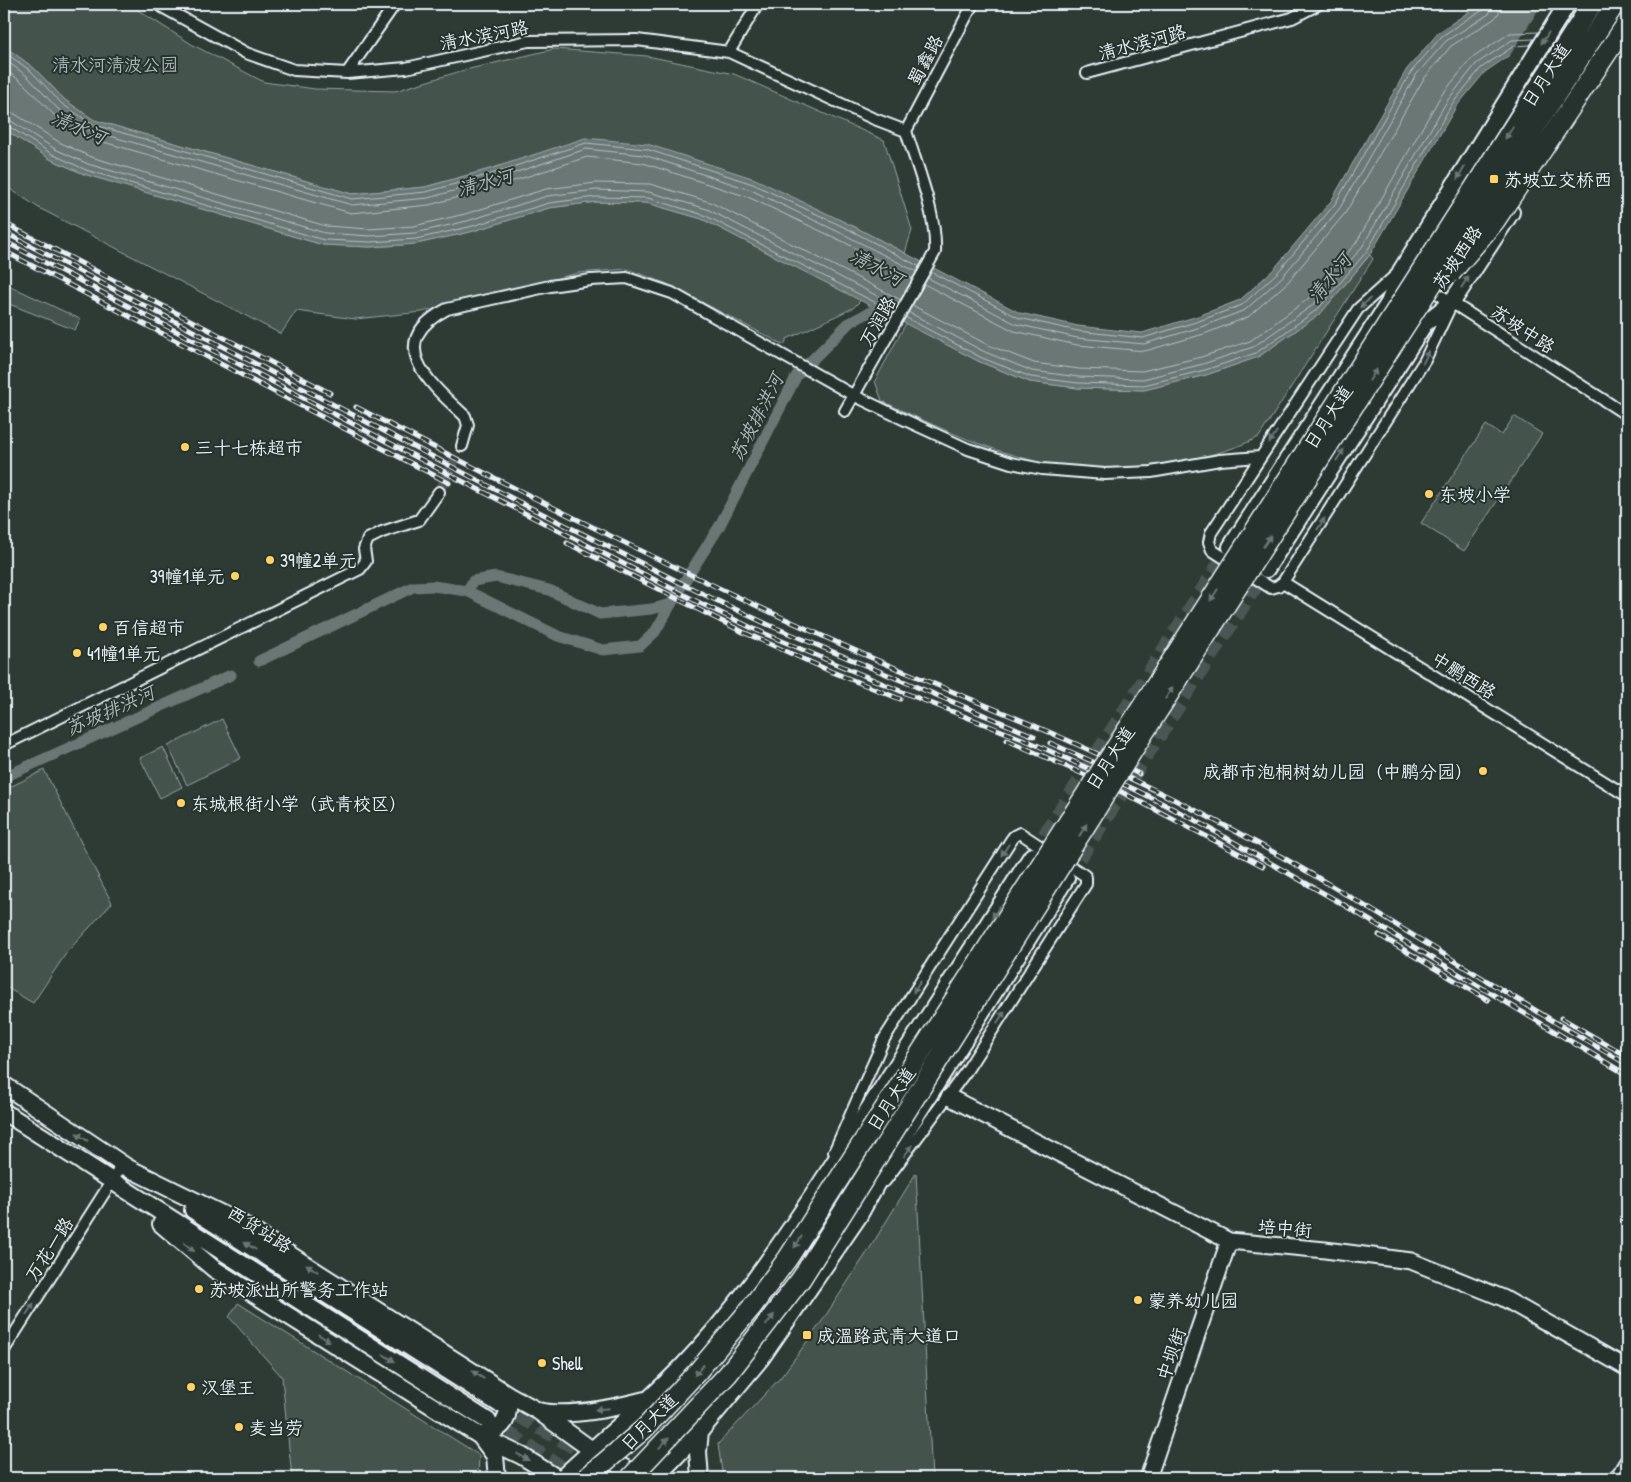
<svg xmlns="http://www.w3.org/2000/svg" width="1631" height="1482" viewBox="0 0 1631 1482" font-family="'Patrick Hand','LXGW WenKai TC',sans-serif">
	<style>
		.green { fill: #45524e; stroke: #96a2a3 }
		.water { fill: #6b7775; stroke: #9da8a9 }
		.pier { fill: #2e3b35 }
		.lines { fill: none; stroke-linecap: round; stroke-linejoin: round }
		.shore { stroke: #b6c0c4; stroke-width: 1 }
		.canal { stroke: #6b7775; stroke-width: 11 }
		.street-tunnel { stroke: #4a5652; stroke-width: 10; stroke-dasharray: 10 5; stroke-linecap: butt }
		.primary-tunnel { stroke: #4a5652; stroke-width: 16; stroke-dasharray: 16 8; stroke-linecap: butt }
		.street-casing { stroke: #e8f1f8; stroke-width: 14 }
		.secondary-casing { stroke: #e8f1f8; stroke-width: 19 }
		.primary-casing { stroke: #e8f1f8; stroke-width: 20 }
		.street { stroke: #26332d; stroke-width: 10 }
		.secondary { stroke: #26332d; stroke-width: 15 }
		.primary { stroke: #26332d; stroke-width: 16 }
		.rail-casing { stroke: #e8f1f8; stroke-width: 5 }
		.rail { stroke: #26332d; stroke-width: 3; stroke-dasharray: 9; stroke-linecap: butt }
		.highway-bridge-casing { stroke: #e8f1f8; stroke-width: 22; stroke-linecap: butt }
		.highway-bridge { stroke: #26332d; stroke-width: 19 }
		.oneway { fill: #6a7674 }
		.poi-dot { fill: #ffd166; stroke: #26332d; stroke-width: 2 }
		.labels { text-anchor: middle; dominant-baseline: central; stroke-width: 4; stroke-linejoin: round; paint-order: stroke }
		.street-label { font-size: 18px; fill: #e8f1f8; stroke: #26332d }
		.park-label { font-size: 18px; fill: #afb9bc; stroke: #26332d }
		.poi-label { font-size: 18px; fill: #e8f1f8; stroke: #26332d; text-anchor: start }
		.water-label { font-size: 19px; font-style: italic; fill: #b0babd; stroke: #26332d }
	</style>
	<rect width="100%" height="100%" fill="#2e3b35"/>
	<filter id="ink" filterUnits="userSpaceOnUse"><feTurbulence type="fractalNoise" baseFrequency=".02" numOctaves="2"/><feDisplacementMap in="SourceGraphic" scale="10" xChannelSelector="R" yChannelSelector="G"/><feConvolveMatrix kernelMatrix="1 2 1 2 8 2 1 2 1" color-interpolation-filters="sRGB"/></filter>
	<g filter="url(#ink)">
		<!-- green -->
		<path class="green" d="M4,4H128L193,45L264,82L315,89L395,91L461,71L554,49L647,56L734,74L884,140L912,230L905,253L853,226L490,169L425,187L352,194L94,120L65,100L34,68L4,46Z
			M4,129L50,159L84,174L323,245L370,247L416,244L470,232L549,208L596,202L647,203L702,219L861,300L853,308L787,339L784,345L665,283L627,269L578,273L422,312L355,319L296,311L281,334L39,208L4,185Z
			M1370,255L1373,259L1259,437C1230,452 1196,459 1164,464C1126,469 1084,471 1046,464C1037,462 1029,459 1020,457C970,443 929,423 882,401L875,381L906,323L980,362L1030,382L1078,388L1144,390L1206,375L1258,357L1321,313Z
			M4,283L80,319L75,330L4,302Z
			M1514,416L1542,434L1464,551L1421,523L1486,425L1502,435Z
			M222,719L241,758L187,785L168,746Z
			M163,747L182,787L160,798L140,758Z
			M44,770L112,903L67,952L33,1003L4,986V790Z
			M916,1173L932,1478H723L718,1444L781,1377L820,1324L870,1248Z
			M238,1303L479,1455L478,1478H292L282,1377L229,1317Z"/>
		<!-- water -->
		<path class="water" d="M1486,4H1627L1517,50L1485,72L1456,107L1371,253L1321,313L1258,357L1206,375L1144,390L1078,388L1030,382L980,362L702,219L647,203L596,202L549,208L470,232L416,244L370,247L323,245L84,174L50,159L4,129V46L34,68L65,100L94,120L352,194L425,187L490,169L585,138L647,144L755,179L853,226L1020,313L1078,326L1142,333L1198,316L1240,300L1274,269L1331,201L1407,69L1439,32L1470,11Z"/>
		<!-- pier -->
		<path class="pier" d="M1542,4H1627V53H1517L1507,60Z"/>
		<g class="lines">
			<!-- shore -->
			<path class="shore" d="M4,52L31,71L62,104L92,124L352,199L426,192L491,174L586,143L646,149L753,184L850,230L920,267
				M4,59L27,76L58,109L89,130L352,205L428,198L493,180L586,149L644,155L751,190L847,236L917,272
				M4,69L22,82L54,115L86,137L351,213L429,205L495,187L587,157L643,163L748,197L844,242L913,279
				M4,112L15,114L59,142L91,157L326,226L369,229L414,226L465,214L546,189L596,183L650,184L710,202L901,300
				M4,119L11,121L55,149L88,164L325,233L370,236L415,233L467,221L547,196L596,190L649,192L707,209L897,306
				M4,126H8L52,154L86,170L324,240L370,242L416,239L469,227L549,203L596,197L648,198L704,215L894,312
				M931,272L1019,318L1078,331L1143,338L1199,321L1242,305L1278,272L1335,204L1411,72L1442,36L1472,16L1484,10L1486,4
				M928,278L1016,324L1077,338L1144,344L1201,327L1245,310L1282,277L1340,208L1416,75L1446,41L1489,14L1493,4
				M924,284L1014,331L1077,345L1145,351L1204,334L1248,317L1288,282L1346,212L1423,80L1451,46L1494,19L1499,13L1500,4
				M912,305L988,345L1034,363L1079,369L1142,371L1201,357L1250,341L1308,299L1356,243L1440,97L1471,59L1510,33L1539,32
				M908,312L985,352L1032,371L1079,377L1143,379L1203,364L1253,347L1313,305L1362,247L1447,101L1476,64L1512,40L1534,39
				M905,317L982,358L1031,377L1078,383L1144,385L1205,370L1256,353L1318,309L1367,251L1452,104L1481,68L1514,46L1530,45"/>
			<!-- canal -->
			<path class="canal" d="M467,591L473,581L496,577L549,590L600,614L652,609L671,604
				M259,661L413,587L433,586L467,591L558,636L603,650L640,646L655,632L681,587L719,527L797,375L849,323L889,302
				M4,777L231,675"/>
			<!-- street-tunnel -->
			<path class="street-tunnel" d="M439,492L462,446"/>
			<!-- primary-tunnel -->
			<path class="primary-tunnel" d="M1032,856L1231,547
				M1066,878L1266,569
				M498,1403L586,1453
				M488,1421L561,1468L580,1478"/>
			<defs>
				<path id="street" d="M157,4L246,53L294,70L347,73L406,68L528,41L637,40L729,52L872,118L906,131
					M729,52L758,4
					M347,73L395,4
					M1087,73L1292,18L1319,4
					M906,131L973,4
					M1397,274L1358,309L1211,533L1209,542L1212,550L1271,588L1278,586L1283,582L1425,360L1451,305
					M1426,286L1627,415
					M845,411L935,252C937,215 917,167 906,131
					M462,446L468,425L465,416C430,384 382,343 447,309L550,286L591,280L627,278L672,293L853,395L905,420L968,449L1011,463L1042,469L1105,474L1151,472L1220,460L1259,457
					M1283,582L1627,796
					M4,745L360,569L366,561L364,549L368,539L382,532L419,520L439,492
					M834,1152L884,1039L1011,840L1014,836L1020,833L1084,875L1086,877V884L967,1070L885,1181
					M4,1350L122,1165"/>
				<path id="secondary" d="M949,1097L1229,1241L1325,1250L1411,1261L1503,1298L1627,1368
					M1148,1478L1229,1241
					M1618,1478L1627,1463"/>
				<path id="primary" d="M1231,547L1389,303L1401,271L1567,4
					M1266,569L1424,324L1452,302L1511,212
					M4,1085L131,1170
					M4,1112L488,1421
					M122,1165L242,1224L509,1395L538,1411L592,1450L642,1478
					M193,1210L498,1403
					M161,1224L214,1269L480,1436L522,1456L557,1478
					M538,1411C570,1418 614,1408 645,1400
					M700,1431L698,1452L700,1478
					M497,1478L495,1456L480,1436C506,1428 508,1422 509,1395
					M562,1478C601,1441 644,1406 682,1367C734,1313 777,1250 818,1188L1032,856
					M655,1478L700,1431L761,1358L810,1287L858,1217L901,1139L1066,878"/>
			</defs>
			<!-- street casing -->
			<use href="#street" class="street-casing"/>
			<!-- secondary casing -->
			<use href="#secondary" class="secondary-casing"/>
			<!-- primary casing -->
			<use href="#primary" class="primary-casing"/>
			<!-- street -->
			<use href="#street" class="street"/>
			<!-- secondary -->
			<use href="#secondary" class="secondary"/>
			<!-- primary -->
			<use href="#primary" class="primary"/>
			<defs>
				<path id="rail" d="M4,223L330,393
					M4,232L525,505L703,594L769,625L1034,736
					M4,241L462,481L700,603L754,629L905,693L1030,742L1136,790L1193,819L1339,902L1627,1075
					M4,251L449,483
					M356,407C526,495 697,581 872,658C961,696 1052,730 1139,774
					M567,543L743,632L830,671L900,699
					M1007,740L1092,778
					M1050,743C1106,767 1160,791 1214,820C1356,894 1488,986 1627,1064
					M1112,787L1263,866
					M1379,935L1488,1000
					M1561,1018L1627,1056"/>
			</defs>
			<!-- rail casing -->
			<use href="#rail" class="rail-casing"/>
			<!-- rail -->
			<use href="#rail" class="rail"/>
			<defs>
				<path id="highway-bridge" d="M1451,273L1495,221L1627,23
					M586,1478L644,1429L698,1371L751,1308L788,1258L910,1069L1592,4
					M630,1478L728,1374L801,1279L1140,739L1410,318L1615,4"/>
			</defs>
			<!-- highway-bridge casing -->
			<use href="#highway-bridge" class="highway-bridge-casing"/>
			<!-- highway-bridge -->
			<use href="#highway-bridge" class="highway-bridge"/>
		</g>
		<!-- one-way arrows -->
		<defs><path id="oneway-solid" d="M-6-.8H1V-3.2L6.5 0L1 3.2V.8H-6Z" transform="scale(1.25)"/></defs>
		<g class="oneway">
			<use href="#oneway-solid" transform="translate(1545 38) rotate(123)"/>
			<use href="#oneway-solid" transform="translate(1509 133) rotate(123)"/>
			<use href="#oneway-solid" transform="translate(1461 173) rotate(122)"/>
			<use href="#oneway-solid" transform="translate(1465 282) rotate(-57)"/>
			<use href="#oneway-solid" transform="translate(1365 303) rotate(138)"/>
			<use href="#oneway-solid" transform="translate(1426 357) rotate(-63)"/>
			<use href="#oneway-solid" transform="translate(1373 375) rotate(-57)"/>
			<use href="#oneway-solid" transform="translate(1273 437) rotate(124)"/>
			<use href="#oneway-solid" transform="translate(1340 455) rotate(-57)"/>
			<use href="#oneway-solid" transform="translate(1321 524) rotate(-57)"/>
			<use href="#oneway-solid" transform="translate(1267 541) rotate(-57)"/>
			<use href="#oneway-solid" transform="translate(1214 595) rotate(123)"/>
			<use href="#oneway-solid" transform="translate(1169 693) rotate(-57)"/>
			<use href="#oneway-solid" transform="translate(1083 830) rotate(-58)"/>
			<use href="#oneway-solid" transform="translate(1005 850) rotate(123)"/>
			<use href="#oneway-solid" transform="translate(996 912) rotate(123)"/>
			<use href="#oneway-solid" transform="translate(917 987) rotate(123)"/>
			<use href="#oneway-solid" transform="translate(1001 1017) rotate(-57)"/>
			<use href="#oneway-solid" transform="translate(82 1137) rotate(-146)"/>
			<use href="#oneway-solid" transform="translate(908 1151) rotate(-53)"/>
			<use href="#oneway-solid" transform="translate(798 1242) rotate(123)"/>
			<use href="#oneway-solid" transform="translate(250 1246) rotate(-148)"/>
			<use href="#oneway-solid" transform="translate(189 1247) rotate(40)"/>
			<use href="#oneway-solid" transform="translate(312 1268) rotate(-147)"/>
			<use href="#oneway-solid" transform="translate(30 1309) rotate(-57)"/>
			<use href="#oneway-solid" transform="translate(770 1320) rotate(-53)"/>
			<use href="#oneway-solid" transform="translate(324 1338) rotate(32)"/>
			<use href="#oneway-solid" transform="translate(389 1358) rotate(32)"/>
			<use href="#oneway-solid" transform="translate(699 1370) rotate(131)"/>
			<use href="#oneway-solid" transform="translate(478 1375) rotate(-147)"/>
			<use href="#oneway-solid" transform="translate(602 1409) rotate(175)"/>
			<use href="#oneway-solid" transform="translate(664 1443) rotate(-46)"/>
			<use href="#oneway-solid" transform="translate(523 1457) rotate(29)"/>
		</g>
	</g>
	<!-- markers -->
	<g class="poi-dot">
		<rect x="1489" y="174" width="10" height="10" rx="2.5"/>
		<circle cx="185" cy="447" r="5"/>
		<circle cx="1429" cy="494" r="5"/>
		<circle cx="270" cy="560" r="5"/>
		<circle cx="235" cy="576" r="5"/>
		<circle cx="103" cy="627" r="5"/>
		<circle cx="77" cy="653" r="5"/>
		<circle cx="1483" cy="771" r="5"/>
		<circle cx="181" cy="803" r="5"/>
		<circle cx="199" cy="1289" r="5"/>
		<circle cx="1138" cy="1300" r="5"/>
		<rect x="802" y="1330" width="10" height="10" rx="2.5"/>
		<circle cx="542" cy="1363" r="5"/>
		<circle cx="191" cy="1387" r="5"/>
		<circle cx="239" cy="1427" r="5"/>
	</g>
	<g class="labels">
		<!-- street labels -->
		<g class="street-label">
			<text transform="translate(484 35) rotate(-11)">清水滨河路</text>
			<text transform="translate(1142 42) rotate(-15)">清水滨河路</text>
			<text transform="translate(925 60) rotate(-62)">蜀鑫路</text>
			<text transform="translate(1546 75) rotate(-57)">日月大道</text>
			<text transform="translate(1457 257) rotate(-56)">苏坡西路</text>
			<text transform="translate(877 321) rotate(-60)">万润路</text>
			<text transform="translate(1523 329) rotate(33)">苏坡中路</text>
			<text transform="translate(1328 417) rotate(-57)">日月大道</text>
			<text transform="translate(1464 675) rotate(32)">中鹏西路</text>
			<text transform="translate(1110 758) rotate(-57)">日月大道</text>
			<text transform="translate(891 1099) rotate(-57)">日月大道</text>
			<text transform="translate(1285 1228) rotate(5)">培中街</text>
			<text transform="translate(260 1229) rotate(32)">西货站路</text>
			<text transform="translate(49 1249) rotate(-57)">万花一路</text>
			<text transform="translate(1171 1354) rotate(-71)">中坝街</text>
			<text transform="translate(649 1422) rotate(-45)">日月大道</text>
		</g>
		<!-- park labels -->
		<g class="park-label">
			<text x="115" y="64">清水河清波公园</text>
		</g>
		<!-- poi labels -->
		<g class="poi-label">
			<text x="1504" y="179">苏坡立交桥西</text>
			<text x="195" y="447">三十七栋超市</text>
			<text x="1439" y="494">东坡小学</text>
			<text x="280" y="560">39幢2单元</text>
			<text x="225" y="576" text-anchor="end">39幢1单元</text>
			<text x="113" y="627">百信超市</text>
			<text x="87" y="653">41幢1单元</text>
			<text x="1473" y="771" text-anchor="end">成都市泡桐树幼儿园（中鹏分园）</text>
			<text x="191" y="803">东城根街小学（武青校区）</text>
			<text x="209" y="1289">苏坡派出所警务工作站</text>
			<text x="1148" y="1300">蒙养幼儿园</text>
			<text x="817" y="1335">成温路武青大道口</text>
			<text x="552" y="1363">Shell</text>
			<text x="201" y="1387">汉堡王</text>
			<text x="249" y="1427">麦当劳</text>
		</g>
		<!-- water labels -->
		<g class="water-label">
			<text transform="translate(79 127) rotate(23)">清水河</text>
			<text transform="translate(485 182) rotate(-15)">清水河</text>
			<text transform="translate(877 267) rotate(28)">清水河</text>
			<text transform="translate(1329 278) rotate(-51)">清水河</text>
			<text transform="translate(756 417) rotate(-63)">苏坡排洪河</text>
			<text transform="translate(110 710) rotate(-24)">苏坡排洪河</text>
		</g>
	</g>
	<!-- margin -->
	<rect width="1631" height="1482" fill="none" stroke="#26332d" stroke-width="20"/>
	<rect x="10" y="10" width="1611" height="1462" fill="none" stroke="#e8f1f8" stroke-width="2" filter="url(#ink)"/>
</svg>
